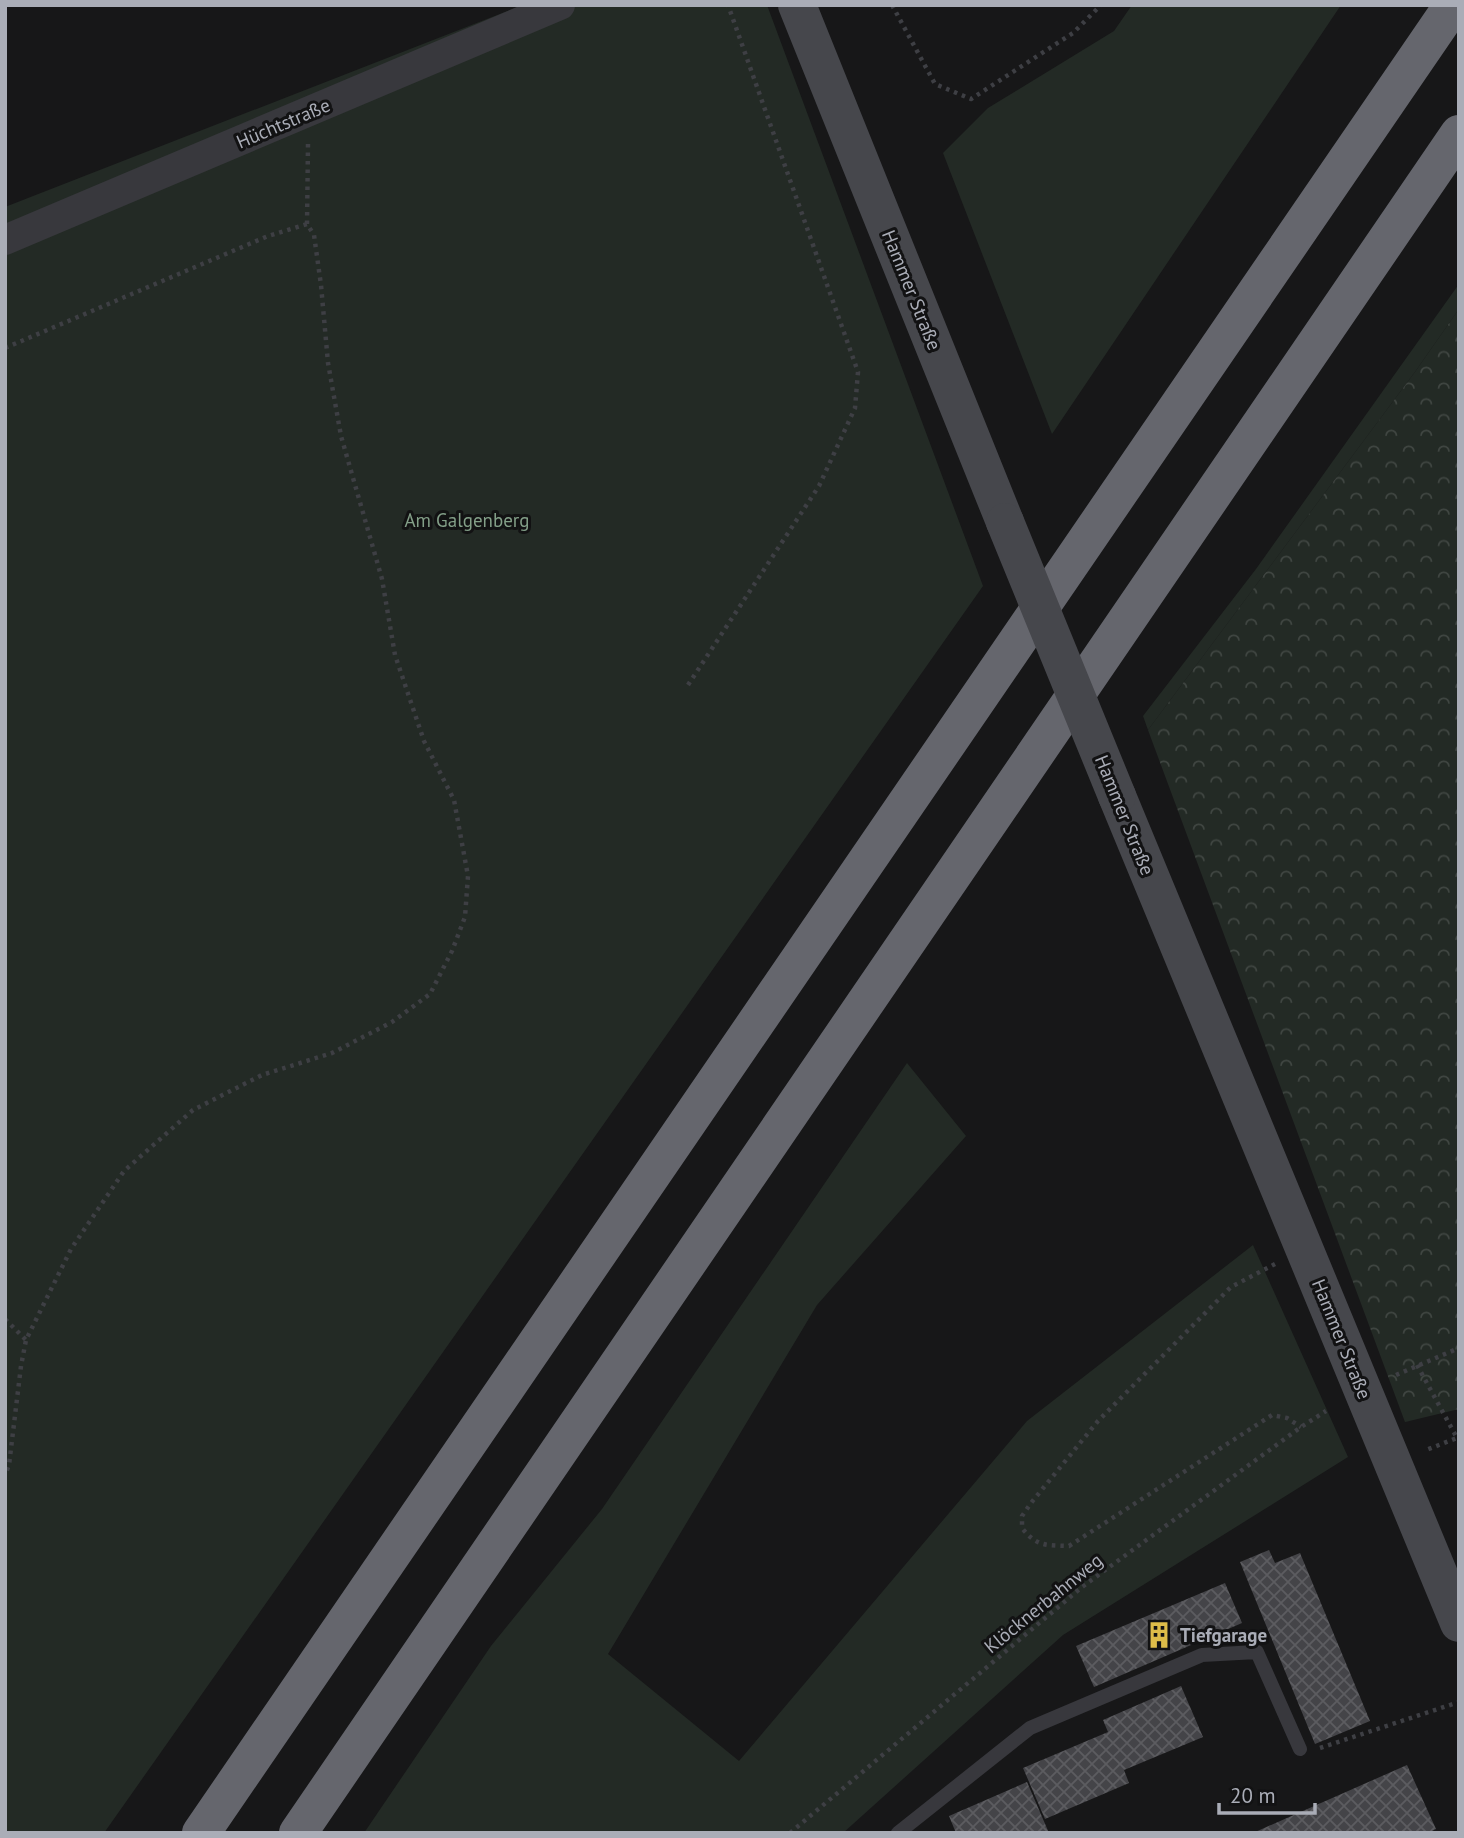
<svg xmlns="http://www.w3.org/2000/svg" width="1464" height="1838" viewBox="0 0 1464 1838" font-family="'PT Sans',sans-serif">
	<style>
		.green { fill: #232a25 }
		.forest { fill: url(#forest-crowns) }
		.building { fill: url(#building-cross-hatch) }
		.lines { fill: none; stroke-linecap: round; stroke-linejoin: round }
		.path { stroke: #3e3f44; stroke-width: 4.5; stroke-dasharray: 3.5 5; stroke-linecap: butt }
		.lane { stroke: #38383d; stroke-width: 14 }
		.street { stroke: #38383d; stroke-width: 30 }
		.secondary { stroke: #46474c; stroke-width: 38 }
		.highway { stroke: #65666d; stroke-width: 38 }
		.secondary-bridge { stroke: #46474c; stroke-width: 38 }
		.labels { text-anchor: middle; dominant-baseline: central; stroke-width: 6; stroke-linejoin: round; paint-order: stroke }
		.street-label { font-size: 19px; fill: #aaadb7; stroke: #121213 }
		.park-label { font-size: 19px; fill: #839f88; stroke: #121213 }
		.poi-label { font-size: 19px; font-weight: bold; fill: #aaadb7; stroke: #121213; text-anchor: start }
	</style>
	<defs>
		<pattern id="forest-crowns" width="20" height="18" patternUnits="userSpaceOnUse" patternTransform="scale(1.75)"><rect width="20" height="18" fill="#232a25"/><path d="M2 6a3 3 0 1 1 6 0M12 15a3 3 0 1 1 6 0" fill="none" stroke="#404642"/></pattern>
		<pattern id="building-cross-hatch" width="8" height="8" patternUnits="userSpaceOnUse" patternTransform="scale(1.75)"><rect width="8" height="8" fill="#444448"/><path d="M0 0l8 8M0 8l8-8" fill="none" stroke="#5c5c60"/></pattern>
	</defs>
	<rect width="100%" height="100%" fill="#171718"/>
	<!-- green -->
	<path class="green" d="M523,5H767L983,586L104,1833H5V207Z
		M1132,5H1341L1052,434L943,153L988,108L1114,31Z
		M1459,284V309L1415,372L1148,730L1143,716L1256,569Z
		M907,1063L966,1136L817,1305L608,1654L739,1761L1027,1421L1253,1245L1348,1457L1063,1635L843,1833H364L491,1646L602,1509Z"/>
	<!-- forest -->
	<path class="forest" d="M1459,309V1409L1405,1422L1148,730L1415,372Z"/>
	<!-- building -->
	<path class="building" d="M1269,1550L1275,1563L1300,1553L1370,1721L1315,1744L1240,1562Z
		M1225,1583L1242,1623L1094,1687L1076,1646Z
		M1181,1686L1203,1737L1124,1770L1129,1783L1045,1819L1023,1768L1108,1732L1103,1720Z
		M1407,1765L1436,1829L1428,1833H1253Z
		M1027,1782L1049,1833H956L949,1816Z"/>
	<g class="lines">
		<!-- path -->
		<path class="path" d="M892,5L935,84L971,99L1073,33L1101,5
			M307,224L308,144
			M5,348L268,236L307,224L314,235L321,285L328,363L341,436L382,579L395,655L424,741L454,800L468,876L465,917L452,951L430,994L392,1022L332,1053L262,1075L193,1110L124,1171L71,1249L26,1340L21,1366L9,1465L5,1475
			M688,685L819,486L855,408L858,372L728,5
			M1275,1264L1231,1287L1098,1421L1031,1503L1022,1516V1528C1037,1547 1046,1545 1069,1546L1272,1415L1287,1418L1301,1427
			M5,1319L26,1340
			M1417,1365L1457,1438L1426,1450
			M1396,1375L1459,1348
			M1320,1748L1459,1702
			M790,1833L1082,1587L1301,1427L1326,1411"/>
		<!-- lane -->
		<path class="lane" d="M898,1833L1030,1728L1202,1655L1257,1652L1300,1749"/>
		<!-- street -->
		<path class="street" d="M5,240L560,5"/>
		<!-- secondary -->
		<path class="secondary" d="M797,5L1005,522
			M1117,796L1459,1623"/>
		<!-- highway -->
		<path class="highway" d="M201,1833L1453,5
			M298,1833L1459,134"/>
		<!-- secondary-bridge -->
		<path class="secondary-bridge" d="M1005,522L1117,796"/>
	</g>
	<!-- icons -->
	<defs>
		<symbol id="building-bare" viewBox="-9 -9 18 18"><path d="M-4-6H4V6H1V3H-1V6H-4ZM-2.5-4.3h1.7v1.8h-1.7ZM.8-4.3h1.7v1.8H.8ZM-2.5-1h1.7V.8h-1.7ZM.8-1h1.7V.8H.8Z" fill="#ddbc49" stroke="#121213" stroke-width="2.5" paint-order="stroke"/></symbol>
	</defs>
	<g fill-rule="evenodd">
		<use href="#building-bare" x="1140" y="1616" width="38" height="38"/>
	</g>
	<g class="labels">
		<!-- street labels -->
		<g class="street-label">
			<text transform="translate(283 123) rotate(-23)">Hüchtstraße</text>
			<text transform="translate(912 290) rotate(68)">Hammer Straße</text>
			<text transform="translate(1125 815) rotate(68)">Hammer Straße</text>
			<text transform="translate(1342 1339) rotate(68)">Hammer Straße</text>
			<text transform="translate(1043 1603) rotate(-39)">Klöcknerbahnweg</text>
		</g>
		<!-- park labels -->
		<g class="park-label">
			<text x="467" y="520">Am Galgenberg</text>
		</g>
		<!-- poi labels -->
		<g class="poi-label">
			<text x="1180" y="1635">Tiefgarage</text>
		</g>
	</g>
	<!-- border -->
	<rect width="1464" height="1838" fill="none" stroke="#aaadb7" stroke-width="14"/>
	<!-- scale -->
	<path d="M1219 1803v10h96v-10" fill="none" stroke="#aaadb7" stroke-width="3.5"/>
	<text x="1230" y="1803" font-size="21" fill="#aaadb7" stroke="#121213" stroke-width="5" paint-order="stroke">20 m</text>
</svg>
